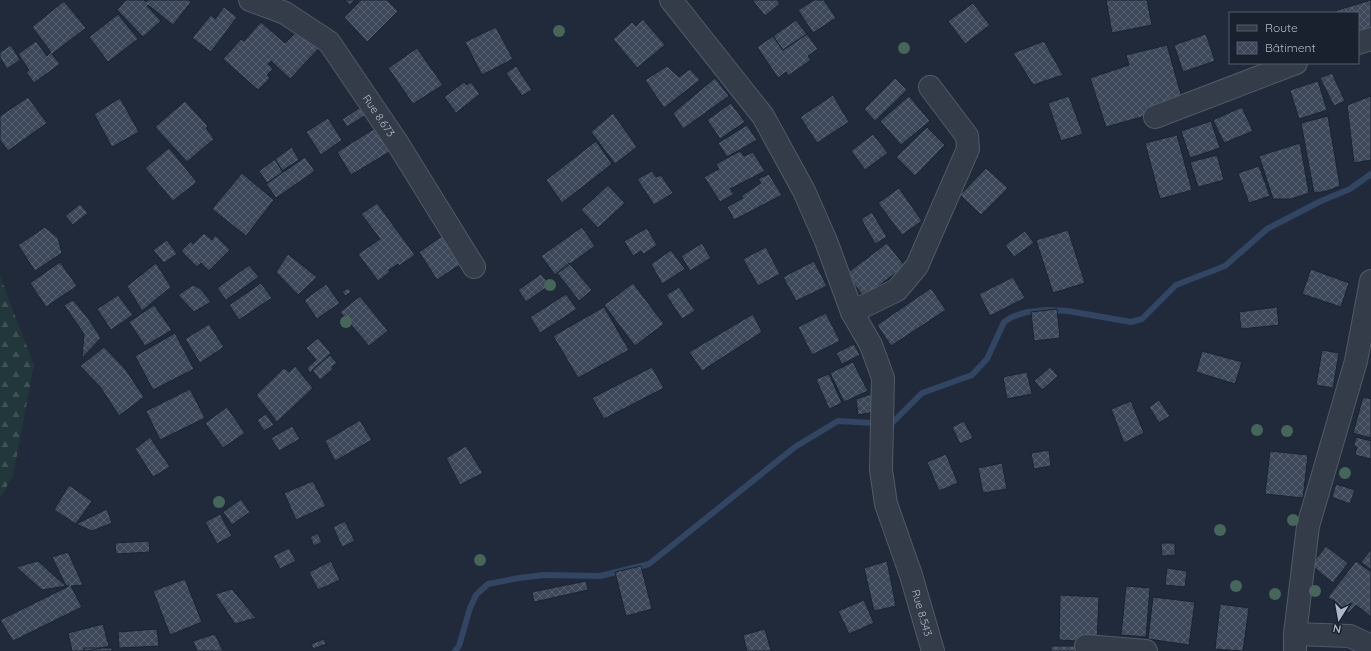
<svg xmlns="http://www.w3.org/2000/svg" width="1371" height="651" viewBox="0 0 1371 651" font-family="Quicksand,sans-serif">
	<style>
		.forest { fill: url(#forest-firs) }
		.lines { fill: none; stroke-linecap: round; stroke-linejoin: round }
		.stream { stroke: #324563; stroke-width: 6 }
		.building { fill: url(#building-cross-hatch); stroke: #1b2331 }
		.minor-casing { stroke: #515a68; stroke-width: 24 }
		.minor { stroke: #343c4a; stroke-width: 22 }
		.tree { fill: #456658 }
		.labels { text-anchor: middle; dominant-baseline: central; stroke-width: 4; stroke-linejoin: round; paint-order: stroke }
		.street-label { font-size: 11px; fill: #aeb7c7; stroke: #19212f }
	</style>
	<defs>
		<pattern id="forest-firs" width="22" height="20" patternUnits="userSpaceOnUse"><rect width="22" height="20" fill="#22373b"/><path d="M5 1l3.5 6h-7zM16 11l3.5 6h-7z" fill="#405256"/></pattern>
		<pattern id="building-cross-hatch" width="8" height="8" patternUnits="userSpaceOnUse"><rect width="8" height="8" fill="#3c485a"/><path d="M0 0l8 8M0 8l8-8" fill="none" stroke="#566070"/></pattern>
	</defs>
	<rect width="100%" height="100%" fill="#202a3a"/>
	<!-- forest -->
	<path class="forest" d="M0,276L34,365L13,476L0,498Z"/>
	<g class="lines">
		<!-- stream -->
		<path class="stream" d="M455,651L459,646L470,608L476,595L488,584L519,578L544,575L600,576L649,564L795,447L838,421L891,424L922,393L972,375L987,359L1004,322L1012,317L1027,312L1047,310L1068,311L1131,322L1142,319L1176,285L1225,266L1267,229L1321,201L1350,189L1371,174"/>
	</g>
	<!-- building -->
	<path class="building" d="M126,0H144L146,2L148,0H189L191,2L173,25L148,5L147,6L161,21L143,37L117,10Z
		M344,0H355L350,5Z
		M361,0H387L398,11L367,42L344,17Z
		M752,0H777L780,4L765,16Z
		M814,0H824L836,18L813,33L798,10Z
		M1106,0H1147L1152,25L1112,33Z
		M1371,0V33L1358,37V13L1331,12Z
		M64,1L86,28L52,54L60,64L34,83L26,72L29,70L18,54L36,41L47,56L51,52L32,27Z
		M973,3L990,25L965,44L948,21Z
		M224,7L237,17L211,52L192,38L211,15L215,19Z
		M118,14L138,39L108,62L89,37Z
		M643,19L665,45L637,68L613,39L632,22L636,26Z
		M796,20L807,34L783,50L773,36Z
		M261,22L285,43L302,26L323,44L290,79L271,61L268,64L273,69L267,75L270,78L258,90L223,59L241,39L244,41Z
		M496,27L513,59L482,75L465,42Z
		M807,34L818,49L808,56L811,60L788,76L786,72L778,78L757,47L773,36L783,50Z
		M1206,34L1215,61L1183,72L1174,45Z
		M1044,41L1063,75L1033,85L1013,53Z
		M11,45L20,60L7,69L0,58V52Z
		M1167,45L1184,105L1106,127L1090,78L1129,65L1126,55Z
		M417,48L443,85L413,104L388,68Z
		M516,66L532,90L522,96L506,73Z
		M667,66L679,77L690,69L700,80L664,108L645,80Z
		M1332,73L1345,101L1334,106L1320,78Z
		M715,78L729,96L683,129L673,113Z
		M895,78L907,90L875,121L864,109Z
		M1318,81L1327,110L1299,119L1290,90Z
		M464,82L467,85L471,82L480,94L456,113L444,97Z
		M833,95L849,122L817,143L800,117Z
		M909,96L930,121L901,145L880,121Z
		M1069,96L1083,134L1061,141L1048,103Z
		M1371,96V160L1354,163L1347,105Z
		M28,97L47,123L8,151L0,140V116Z
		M120,98L139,132L112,147L94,114Z
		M185,101L208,126L206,128L214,139L187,162L155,127Z
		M731,103L745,122L720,139L707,120Z
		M364,105L369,113L347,127L342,119Z
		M1242,107L1253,131L1224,143L1213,120Z
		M613,113L637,147L615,164L591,132Z
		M1328,116L1340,186L1327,191L1314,193L1301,123Z
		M328,118L342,140L321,155L306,132Z
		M1211,121L1220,148L1190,158L1181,131Z
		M747,125L757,140L727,157L718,143Z
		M377,127L391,151L351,175L337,152Z
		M927,127L945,145L915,176L896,157Z
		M873,134L888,153L865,170L851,151Z
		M1177,135L1192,190L1160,199L1145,143Z
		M596,141L612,164L562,203L546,180Z
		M1300,143L1309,193L1291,199H1273L1259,156Z
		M292,147L299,160L282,171L275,159Z
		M169,148L197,182L173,201L145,168Z
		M740,151L744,156L753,152L765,171L730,189L734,194L720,202L704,177L719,169L716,164Z
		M1217,155L1224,180L1198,187L1190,162Z
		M305,157L315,171L276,198L266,184Z
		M275,159L283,172L267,183L259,171Z
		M1259,166L1270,196L1249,203L1238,173Z
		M986,168L1008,188L981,215L960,195Z
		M652,171L656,177L661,175L673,193L654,205L637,179Z
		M242,173L274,200L246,236L212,209Z
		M769,174L782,195L734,220L727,207L743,198L741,196L761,183L758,179Z
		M608,185L625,203L598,228L581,210Z
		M899,188L922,221L902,235L878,203Z
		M377,203L415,255L399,266L398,264L389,270L390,272L378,281L358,254L380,239L361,214Z
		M80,204L88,213L73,225L65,216Z
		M872,212L887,237L875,244L861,219Z
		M45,227L58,238L62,253L35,271L18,245Z
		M582,227L595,246L555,275L541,256Z
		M647,228L657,245L644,254L641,251L633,256L624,241Z
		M1068,230L1085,283L1053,293L1036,240Z
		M1025,231L1034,243L1014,257L1005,245Z
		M448,232L467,260L437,280L419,252Z
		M204,233L212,240L215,235L230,250L209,271L201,263L197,267L181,251L191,241L193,244Z
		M167,240L177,254L164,263L153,250Z
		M702,243L711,258L690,271L681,256Z
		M887,243L905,266L864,297L846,274Z
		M766,247L780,274L758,286L743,259Z
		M671,250L685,269L662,284L651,264Z
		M288,254L317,277L298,295L276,272Z
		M814,261L827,286L796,301L783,277Z
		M60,262L77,286L46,307L30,283Z
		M156,263L171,287L142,311L127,286Z
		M569,263L592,290L579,301L557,273Z
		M249,265L259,277L226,300L217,288Z
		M1311,269L1349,283L1341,307L1302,294Z
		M541,274L550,285L526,302L518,290Z
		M1013,277L1025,298L990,316L979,294Z
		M261,283L272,298L239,320L229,305Z
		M633,283L664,324L635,346L604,305Z
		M326,284L340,303L317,319L304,300Z
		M193,285L201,289L211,302L194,312L178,295Z
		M679,287L695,311L682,319L666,295Z
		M348,288L351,292L345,296L342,292Z
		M931,288L946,310L891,346L877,325Z
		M566,294L577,309L540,333L530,317Z
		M118,295L133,315L111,330L97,309Z
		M360,296L388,331L369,346L340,312Z
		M73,300L88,318L101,338L82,358L84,334L64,305Z
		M154,305L172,330L145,346L129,322Z
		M604,307L629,350L578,378L553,336Z
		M1277,307L1279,325L1241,329L1239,312Z
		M1057,309L1060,338L1034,341L1031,312Z
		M826,313L840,341L812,355L798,327Z
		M753,314L762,332L702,371L689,352Z
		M209,324L224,347L200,363L185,339Z
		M175,333L194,369L153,390L135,356Z
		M318,338L331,353L310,373L307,368L316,360L306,348Z
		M854,344L860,355L842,364L836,353Z
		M104,347L126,370L144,397L119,416L101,388L80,366Z
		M1322,350L1339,353L1333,388L1316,385Z
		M1202,351L1242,362L1235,384L1196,372Z
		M330,355L337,363L332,367L333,369L320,380L312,370Z
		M853,362L868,391L844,402L830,373Z
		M295,366L313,388L277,422L256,395L284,368L289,372Z
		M652,367L664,388L604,419L592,398Z
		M1050,367L1058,376L1042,390L1034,381Z
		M1027,372L1032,394L1007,399L1003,377Z
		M829,374L842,403L829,409L816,379Z
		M190,389L205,418L160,440L146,411Z
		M875,393L879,411L858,415L856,399Z
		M1363,397L1371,399V438L1353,433Z
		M1159,400L1170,416L1159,423L1149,407Z
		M1131,401L1144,433L1124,443L1111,409Z
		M227,407L245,433L223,448L205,423Z
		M266,414L274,425L264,431L257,420Z
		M360,420L372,440L335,461L325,441Z
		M964,421L973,438L960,444L952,427Z
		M292,426L300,439L279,451L271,438Z
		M150,437L170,467L153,477L135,449Z
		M1356,437L1371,441V459L1355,455L1357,447L1354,446Z
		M466,446L483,473L460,485L446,458Z
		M1049,450L1051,466L1034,469L1031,453Z
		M1270,451L1308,455L1303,498L1265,494Z
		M946,454L958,483L939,491L927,462Z
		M1002,463L1007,489L983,493L978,468Z
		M313,481L326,506L296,520L284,493Z
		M1336,484L1355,490L1350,504L1332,497Z
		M69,485L92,501L76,524L54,510Z
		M241,499L250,512L232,525L223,512Z
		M107,509L112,523L92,531L76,524Z
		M220,514L232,536L217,544L205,522Z
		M345,521L355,541L342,547L333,527Z
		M318,533L322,542L314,546L310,537Z
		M149,541L150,552L116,554L115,543Z
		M1161,543H1175V555L1162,556Z
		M1326,546L1348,563L1333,583L1311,565Z
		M289,548L296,561L280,569L273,556Z
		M1371,549V568L1370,569L1361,562Z
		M68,552L83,585L71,586L82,607L13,641L0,620L69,586H66L52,557Z
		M38,561L66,586L42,590L16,567Z
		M331,561L340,580L318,590L309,572Z
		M887,561L896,606L874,611L864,568Z
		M1356,561L1371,572V617L1356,605L1349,613L1328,597Z
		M641,566L652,609L626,616L615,572Z
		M1167,568L1187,571L1185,587L1165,585Z
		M185,579L202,622L170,635L153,591Z
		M586,581L588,590L534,602L532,592Z
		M1126,586L1150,588L1146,637L1121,635Z
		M232,589L256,618L235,624L215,594Z
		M1060,595L1099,597L1097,642L1059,640Z
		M1153,597L1195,602L1189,645L1148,639Z
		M864,600L874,623L849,634L838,611Z
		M1220,604L1249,608L1243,651L1215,649Z
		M103,624L109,646L88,651H72L68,633Z
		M157,629L159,646L119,648L118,632Z
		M765,629L771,651H747L743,635Z
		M215,634L223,651H197L193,641Z
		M324,639L326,644L313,649L311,644Z
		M1051,646H1080V651H1051Z
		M84,648H112V651H84Z"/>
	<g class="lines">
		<defs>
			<g id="minor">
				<path id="s1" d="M250,0L285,13L329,42L398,144L474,267"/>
				<path id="s2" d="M671,0L763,116L804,191L826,241L852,312L871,345L883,378L881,470L886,504L911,575L933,651"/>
				<path d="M1358,43L1371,39"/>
				<path d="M1155,117L1296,63"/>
				<path d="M852,312L897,290L917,266L968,149L967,136L930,87"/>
				<path d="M1295,634L1308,526L1356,361L1371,281"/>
				<path d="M1086,646L1146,651"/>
				<path d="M1295,651V634L1350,636L1371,646"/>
			</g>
		</defs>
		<!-- minor casing -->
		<use href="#minor" class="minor-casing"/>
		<!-- minor -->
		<use href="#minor" class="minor"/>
	</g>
	<!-- trees -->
	<g class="tree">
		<circle cx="559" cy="31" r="6"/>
		<circle cx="904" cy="48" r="6"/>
		<circle cx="550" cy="285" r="6"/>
		<circle cx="346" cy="322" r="6"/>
		<circle cx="1257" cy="430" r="6"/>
		<circle cx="1287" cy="431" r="6"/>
		<circle cx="1345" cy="473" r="6"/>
		<circle cx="219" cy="502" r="6"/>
		<circle cx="1293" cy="520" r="6"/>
		<circle cx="1220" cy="530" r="6"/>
		<circle cx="480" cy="560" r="6"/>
		<circle cx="1236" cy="586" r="6"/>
		<circle cx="1315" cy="591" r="6"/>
		<circle cx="1275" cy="594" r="6"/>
	</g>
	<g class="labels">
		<!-- street labels -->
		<g class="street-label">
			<text stroke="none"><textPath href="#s1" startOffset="179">Rue 8.673</textPath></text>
			<text stroke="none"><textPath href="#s2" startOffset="678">Rue 8.543</textPath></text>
		</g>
	</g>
	<!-- legend -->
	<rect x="1229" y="12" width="130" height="52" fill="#19212f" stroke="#555d6c"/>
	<rect x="1237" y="25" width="20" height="6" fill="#343c4a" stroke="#555d6c"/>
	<text x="1265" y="32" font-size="12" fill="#aeb7c7">Route</text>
	<rect x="1237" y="42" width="20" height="12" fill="url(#building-cross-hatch)" stroke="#555d6c"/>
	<text x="1265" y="52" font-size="12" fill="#aeb7c7">Bâtiment</text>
	<!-- north arrow -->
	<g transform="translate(1339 619) rotate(191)" stroke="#19212f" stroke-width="3" paint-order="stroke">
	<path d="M0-3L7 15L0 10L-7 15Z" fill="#aeb7c7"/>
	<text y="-6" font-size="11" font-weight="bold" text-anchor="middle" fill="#aeb7c7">N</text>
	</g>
</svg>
